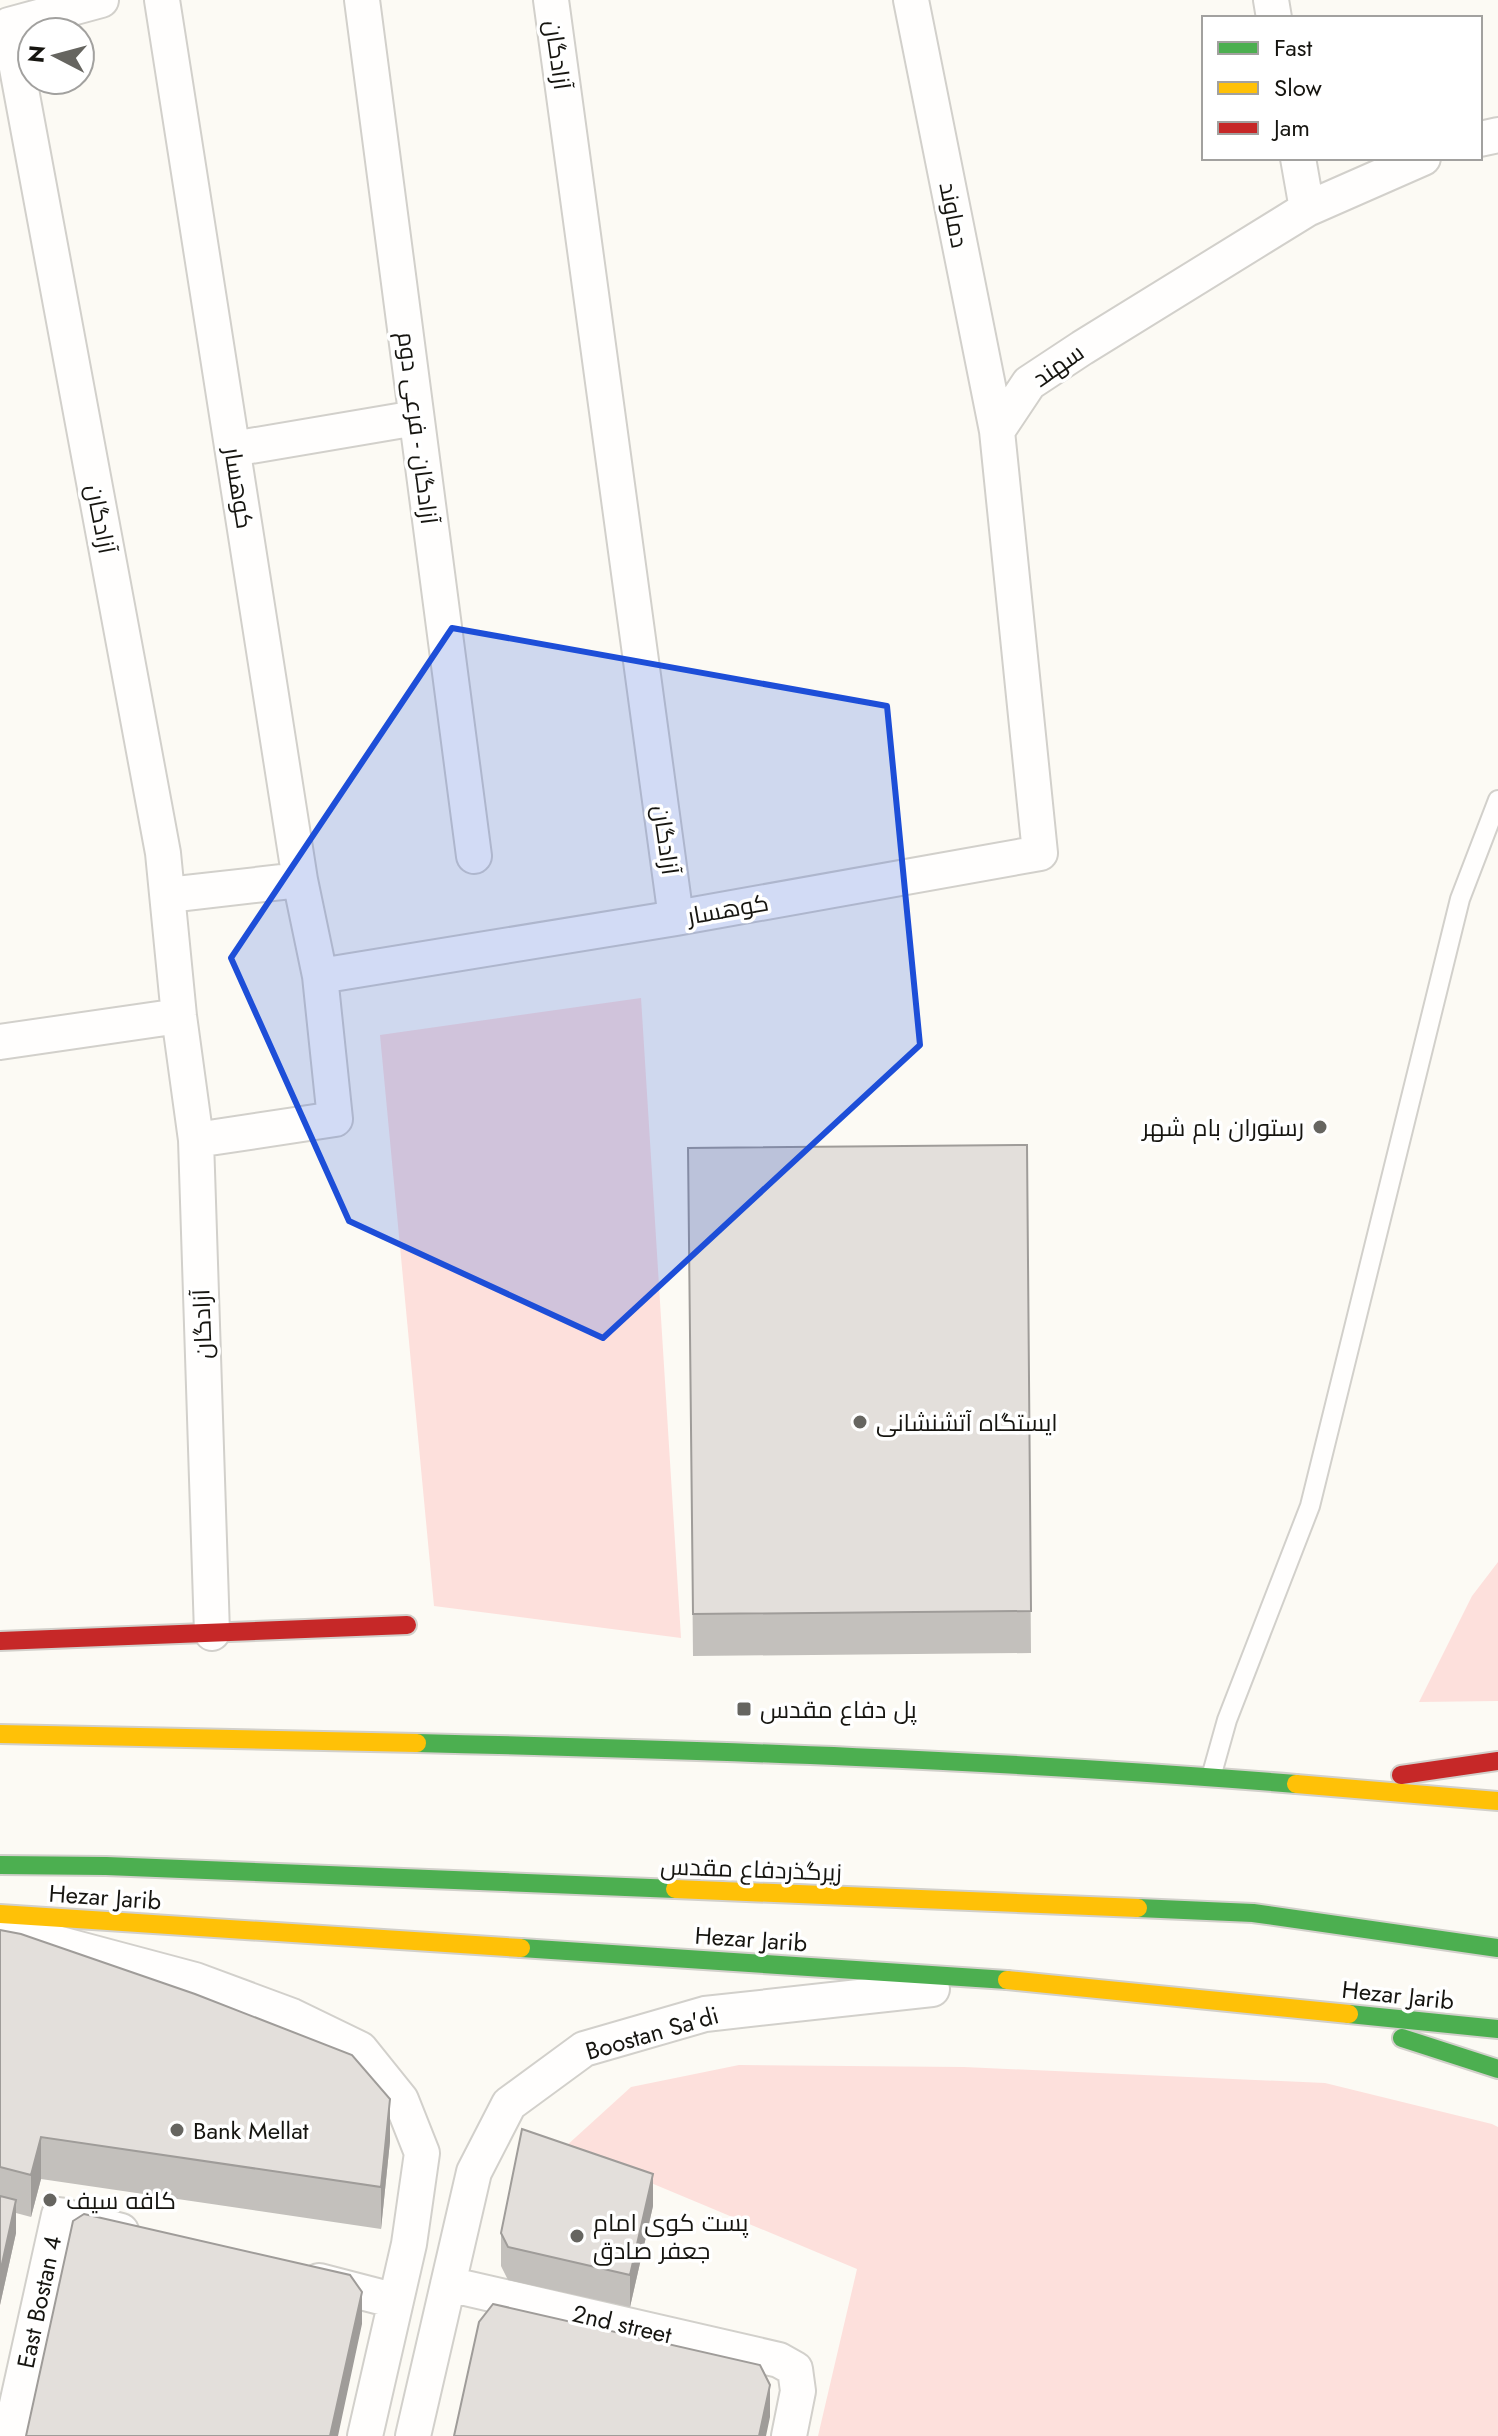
<svg xmlns="http://www.w3.org/2000/svg" width="1498" height="2436" viewBox="0 0 1498 2436" font-family="Jost,Cairo,sans-serif">
	<style>
		.green { fill: #fde0dc }
		.lines { fill: none; stroke-linecap: round; stroke-linejoin: round }
		.lane-casing { stroke: #d2d0cb; stroke-width: 22 }
		.street-casing { stroke: #d2d0cb; stroke-width: 38 }
		.fast-casing { stroke: #d2d0cb; stroke-width: 22 }
		.slow-casing { stroke: #d2d0cb; stroke-width: 22 }
		.jam-casing { stroke: #d2d0cb; stroke-width: 22 }
		.lane { stroke: #fffefd; stroke-width: 18 }
		.street { stroke: #fffefd; stroke-width: 34 }
		.fast { stroke: #4caf50; stroke-width: 18 }
		.slow { stroke: #ffc107; stroke-width: 18 }
		.jam { stroke: #c62828; stroke-width: 18 }
		.wall { fill: #c3c0bc }
		.shaded-wall { fill: #9f9c99 }
		.building { fill: #e3dfdb; stroke: #9f9c99; stroke-width: 2 }
		.marked { fill: #1d4ed8; fill-opacity: 0.2; stroke: #1d4ed8; stroke-width: 6; stroke-linejoin: round }
		.poi-dot { fill: #666560; stroke: #fff; stroke-width: 3 }
		.labels { text-anchor: middle; dominant-baseline: central; stroke-width: 7; stroke-linejoin: round; paint-order: stroke }
		.street-label { font-size: 24px; fill: #161510; stroke: #fff }
		.poi-label { font-size: 24px; fill: #161510; stroke: #fff; text-anchor: start }
	</style>
	<rect width="100%" height="100%" fill="#fcfaf4"/>
	<!-- green -->
	<path class="green" d="M641,998L681,1638L434,1606L380,1035Z
		M1498,1562V1701L1419,1702L1472,1596Z
		M739,2065L964,2067L1325,2083L1492,2124L1498,2127V2436H818L857,2269L565,2147L631,2087Z"/>
	<g class="lines">
		<defs>
			<path id="lane" d="M1211,1777L1227,1720L1310,1506L1460,899L1498,800"/>
			<path id="street" d="M101,0L9,25L163,853L179,1016L196,1140L212,1633
				M162,0L300,880L320,976L335,1119L196,1140
				M362,0L474,856
				M551,0L676,918
				M911,0L997,431
				M1271,0L1274,18
				M1480,139L1498,135
				M1298,158L1307,209
				M233,449L416,418
				M168,895L300,880
				M320,976L676,918L1040,853L997,431L1029,383L1082,348L1307,209L1423,158
				M0,1042L179,1016
				M0,1928L195,1980L292,2016L360,2049L401,2100L422,2153L409,2244L365,2436
				M319,2281L396,2301
				M448,2284L779,2360L795,2369L798,2391L789,2436
				M10,2436L59,2215L121,2231
				M413,2436L474,2172L509,2104L584,2049L705,2014L932,1989"/>
			<path id="fast" d="M417,1743C710,1750 1003,1760 1296,1784
				M0,1865L106,1866L675,1889
				M1138,1908L1253,1913L1498,1948
				M521,1948L1007,1980
				M1349,2014L1498,2029
				M1402,2038L1498,2069"/>
			<path id="slow" d="M0,1734L417,1743
				M1296,1784L1498,1801
				M675,1889L1138,1908
				M0,1914L521,1948
				M1007,1980L1349,2014"/>
			<path id="jam" d="M0,1641L407,1625
				M1401,1775L1498,1761"/>
		</defs>
		<!-- lane casing -->
		<use href="#lane" class="lane-casing"/>
		<!-- street casing -->
		<use href="#street" class="street-casing"/>
		<!-- fast casing -->
		<use href="#fast" class="fast-casing"/>
		<!-- slow casing -->
		<use href="#slow" class="slow-casing"/>
		<!-- jam casing -->
		<use href="#jam" class="jam-casing"/>
		<!-- lane -->
		<use href="#lane" class="lane"/>
		<!-- street -->
		<use href="#street" class="street"/>
		<!-- fast -->
		<use href="#fast" class="fast"/>
		<!-- slow -->
		<use href="#slow" class="slow"/>
		<!-- jam -->
		<use href="#jam" class="jam"/>
	</g>
	<!-- wall -->
	<path class="wall" d="M1027,1145L1031,1653L693,1656L688,1148Z
		M0,1930L390,2141L381,2229L41,2179L31,2217L16,2213V2233L0,2305Z
		M653,2206L630,2307L508,2280L501,2266V2233Z"/>
	<!-- shaded-wall -->
	<path class="shaded-wall" d="M390,2099V2141L381,2229V2187Z
		M41,2137V2179L31,2217V2175Z
		M653,2174V2206L630,2307V2275Z
		M16,2200V2233L0,2305V2273Z
		M362,2292V2324L338,2436H330Z
		M770,2385V2417L766,2436H759Z"/>
	<!-- building -->
	<path class="building" d="M1027,1145L1031,1611L693,1614L688,1148Z
		M0,1930L21,1934L195,1994L352,2055L390,2099L381,2187L41,2137L31,2175L0,2167Z
		M522,2129L653,2174L630,2275L508,2247L501,2233Z
		M0,2196L16,2200L0,2273Z
		M84,2214L350,2275L362,2292L330,2436H26L73,2221Z
		M493,2304L760,2365L770,2385L759,2436H454L479,2322Z"/>
	<!-- marked area -->
	<path class="marked" d="M452,628L887,706L920,1045L603,1338L349,1221L231,958Z"/>
	<!-- markers -->
	<g class="poi-dot">
		<circle cx="1320" cy="1127" r="8"/>
		<circle cx="860" cy="1422" r="8"/>
		<rect x="736" y="1701" width="16" height="16" rx="4"/>
		<circle cx="177" cy="2130" r="8"/>
		<circle cx="50" cy="2200" r="8"/>
		<circle cx="577" cy="2236" r="8"/>
	</g>
	<g class="labels">
		<!-- street labels -->
		<g class="street-label">
			<text transform="translate(558 55) rotate(82)">آزادگان</text>
			<text transform="translate(954 215) rotate(79)">دماوند</text>
			<text transform="translate(1058 365) rotate(-35)">سهند</text>
			<text transform="translate(418 428) rotate(83)">آزادگان - فرعی دوم</text>
			<text transform="translate(239 488) rotate(81)">کوهسار</text>
			<text transform="translate(101 519) rotate(79)">آزادگان</text>
			<text transform="translate(666 840) rotate(82)">آزادگان</text>
			<text transform="translate(728 909) rotate(-10)">کوهسار</text>
			<text transform="translate(202 1324) rotate(-92)">آزادگان</text>
			<text transform="translate(751 1869) rotate(2)">زیرگذردفاع مقدس</text>
			<text transform="translate(105 1897) rotate(4)">Hezar Jarib</text>
			<text transform="translate(751 1939) rotate(4)">Hezar Jarib</text>
			<text transform="translate(1398 1995) rotate(6)">Hezar Jarib</text>
			<text transform="translate(652 2033) rotate(-16)">Boostan Sa'di</text>
			<text transform="translate(39 2302) rotate(-78)">East Bostan 4</text>
			<text transform="translate(622 2324) rotate(13)">2nd street</text>
		</g>
		<!-- poi labels -->
		<g class="poi-label">
			<text x="1304" y="1127" text-anchor="end">رستوران بام شهر</text>
			<text x="876" y="1422">ایستگاه آتشنشانی</text>
			<text x="760" y="1709">پل دفاع مقدس</text>
			<text x="193" y="2130">Bank Mellat</text>
			<text x="66" y="2200">کافه سیف</text>
			<text x="593" y="2222">پست کوی امام<tspan x="593" dy="28">جعفر صادق</tspan></text>
		</g>
	</g>
	<!-- legend -->
	<rect x="1202" y="16" width="280" height="144" fill="#ffffff" stroke="#a2a19f" stroke-width="2"/>
	<rect x="1218" y="42" width="40" height="12" fill="#4caf50" stroke="#a2a19f" stroke-width="2"/>
	<text x="1274" y="56" font-size="24" fill="#161510">Fast</text>
	<rect x="1218" y="82" width="40" height="12" fill="#ffc107" stroke="#a2a19f" stroke-width="2"/>
	<text x="1274" y="96" font-size="24" fill="#161510">Slow</text>
	<rect x="1218" y="122" width="40" height="12" fill="#c62828" stroke="#a2a19f" stroke-width="2"/>
	<text x="1274" y="136" font-size="24" fill="#161510">Jam</text>
	<!-- north arrow -->
	<g transform="translate(56 56) rotate(276)"><circle r="38" fill="#ffffff" stroke="#a2a19f" stroke-width="2"/>
	<path d="M0-6L14 30L0 20L-14 30Z" fill="#666560"/>
	<text y="-12" font-size="22" font-weight="bold" text-anchor="middle" fill="#161510">N</text>
	</g>
</svg>
